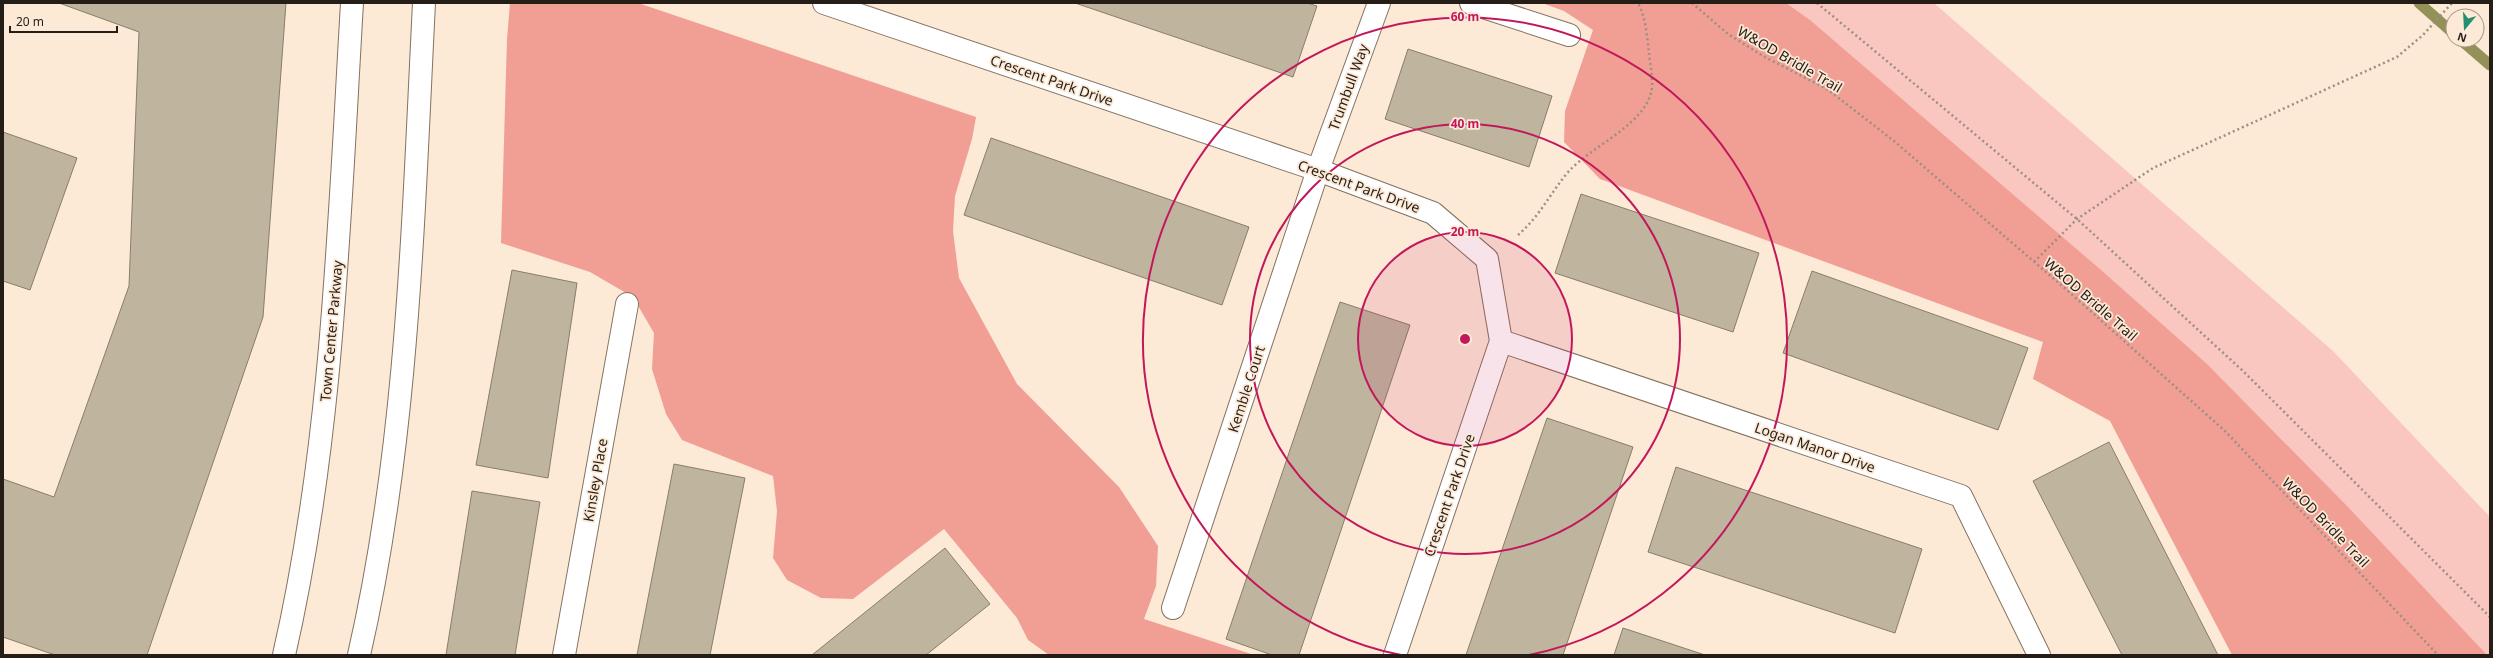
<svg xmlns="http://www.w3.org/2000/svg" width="2493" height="658" viewBox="0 0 2493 658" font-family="'Noto Sans',sans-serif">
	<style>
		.green { fill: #fac7c0 }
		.forest { fill: #f19e95 }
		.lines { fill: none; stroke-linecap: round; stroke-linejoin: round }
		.stream { stroke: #949158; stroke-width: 11 }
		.building { fill: #bfb59f; stroke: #877e69 }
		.street-casing { stroke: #837261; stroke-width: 24 }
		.secondary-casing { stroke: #837261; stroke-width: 24 }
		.path { stroke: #9c8f82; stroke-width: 2.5; stroke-dasharray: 2 3; stroke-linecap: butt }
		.street { stroke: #fff; stroke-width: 22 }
		.secondary { stroke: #fff; stroke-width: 22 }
		.ring { fill: none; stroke: #c2185b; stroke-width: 2 }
		.labels { text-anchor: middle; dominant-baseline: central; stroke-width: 3.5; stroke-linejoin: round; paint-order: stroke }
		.street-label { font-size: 14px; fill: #251e18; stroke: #fce9d6 }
		.centre { fill: #c2185b; stroke: #fce9d6; stroke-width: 2 }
		.ring-label { font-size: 12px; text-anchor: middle; font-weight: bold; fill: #c2185b; stroke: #fce9d6; stroke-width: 3.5; stroke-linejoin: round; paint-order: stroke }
	</style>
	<rect width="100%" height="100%" fill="#fce9d6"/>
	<!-- green -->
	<path class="green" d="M1632,3H1934L2333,351L2490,517V655H2384L2247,498Z"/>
	<!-- forest -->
	<path class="forest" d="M510,3H638L976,117L972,139L955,196L953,231L959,278L1017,384L1119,487L1158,546L1156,586L1144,619L1254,655H1049L1028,640L1017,618L944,529L853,599L821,598L787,580L773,558L777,511L773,476L682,440L666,414L652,369L654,333L633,297L590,272L501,243L507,39Z
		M1542,3H1786L1810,20L2101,270L2207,364L2348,507L2487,655H2232L2110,421L2033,379L2043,342L1600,179L1564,142L1565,111L1593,30L1564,11Z"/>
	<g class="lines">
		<!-- stream -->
		<path class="stream" d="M2419,3L2453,33
			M2461,40L2490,65"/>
	</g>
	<!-- building -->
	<path class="building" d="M59,3H286L263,317L147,655H55L3,637V479L54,497L129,286L139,32Z
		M1075,3H1307L1317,6L1293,77Z
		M1408,49L1552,96L1529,167L1385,119Z
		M3,132L77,158L30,290L3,281Z
		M991,138L1249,227L1222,305L964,215Z
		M1581,194L1759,253L1733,332L1555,273Z
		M512,270L577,283L548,478L476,465Z
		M1812,271L2028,348L1998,430L1783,353Z
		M1340,302L1410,325L1299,655H1272L1226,639Z
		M1547,418L1633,447L1563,655H1466Z
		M2109,442L2218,655H2122L2033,481Z
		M674,464L745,478L710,655H637Z
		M1676,467L1922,549L1895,633L1648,552Z
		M472,491L540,502L515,655H446Z
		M945,548L990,604L926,655H812Z
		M1623,628L1705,655H1614Z"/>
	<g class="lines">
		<defs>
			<path id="street" d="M824,3L1318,170L1433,213L1487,259L1501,341L1395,655
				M1471,3L1569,35
				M1501,341L1961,496L2039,655
				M1173,608L1318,170L1379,3
				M564,655L627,304"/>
			<path id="secondary" d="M284,655C333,441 339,222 352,3
				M359,655C408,441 413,221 424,3"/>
		</defs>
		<!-- street casing -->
		<use href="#street" class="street-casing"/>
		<!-- secondary casing -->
		<use href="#secondary" class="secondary-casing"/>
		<!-- path -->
		<path class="path" d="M1692,3L1728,34L1763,56L1827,89L1894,141L2068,291L2225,431L2438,655
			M1817,3L2077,219L2243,371L2490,617
			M1518,235C1541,215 1550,193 1569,171C1592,146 1642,126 1651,93C1654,82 1650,64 1649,53C1647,37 1646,18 1638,3
			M2034,262L2077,219L2153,168L2397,57L2423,35L2452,3"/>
		<!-- street -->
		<use href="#street" class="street"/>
		<!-- secondary -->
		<use href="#secondary" class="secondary"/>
	</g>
	<!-- distance rings -->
	<circle cx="1465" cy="339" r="107" fill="#c2185b" fill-opacity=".12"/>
	<g class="ring">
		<circle cx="1465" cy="339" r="107"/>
		<circle cx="1465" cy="339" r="215"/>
		<path d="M1401 655A322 322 0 1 1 1529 655"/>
	</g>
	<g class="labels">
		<!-- street labels -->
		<g class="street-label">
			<text transform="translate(1790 59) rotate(30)">W&amp;OD Bridle Trail</text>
			<text transform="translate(1052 80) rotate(19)">Crescent Park Drive</text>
			<text transform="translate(1348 87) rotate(-70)">Trumbull Way</text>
			<text transform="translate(1359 186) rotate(20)">Crescent Park Drive</text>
			<text transform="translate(2091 299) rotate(41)">W&amp;OD Bridle Trail</text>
			<text transform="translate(331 331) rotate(-85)">Town Center Parkway</text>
			<text transform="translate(1246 389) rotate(-72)">Kemble Court</text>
			<text transform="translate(1815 447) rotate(19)">Logan Manor Drive</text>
			<text transform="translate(595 480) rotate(-80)">Kinsley Place</text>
			<text transform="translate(1449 495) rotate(-71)">Crescent Park Drive</text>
			<text transform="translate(2326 522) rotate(46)">W&amp;OD Bridle Trail</text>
		</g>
	</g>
	<circle cx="1465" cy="339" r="6" class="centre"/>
	<g class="ring-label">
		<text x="1465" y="21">60 m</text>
		<text x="1465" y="128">40 m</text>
		<text x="1465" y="236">20 m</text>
	</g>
	<!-- border -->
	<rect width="2493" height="658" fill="none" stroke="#251e18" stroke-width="8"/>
	<!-- north arrow -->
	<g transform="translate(2465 28) rotate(198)"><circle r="19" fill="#fce9d6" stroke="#a6988a"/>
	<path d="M0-3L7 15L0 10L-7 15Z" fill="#23906f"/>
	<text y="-6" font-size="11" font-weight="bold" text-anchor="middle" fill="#251e18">N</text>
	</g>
	<!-- scale -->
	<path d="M10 26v6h107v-6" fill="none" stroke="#251e18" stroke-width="2"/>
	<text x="16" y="26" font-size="12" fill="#251e18" stroke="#fce9d6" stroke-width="3" paint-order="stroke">20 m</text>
</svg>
